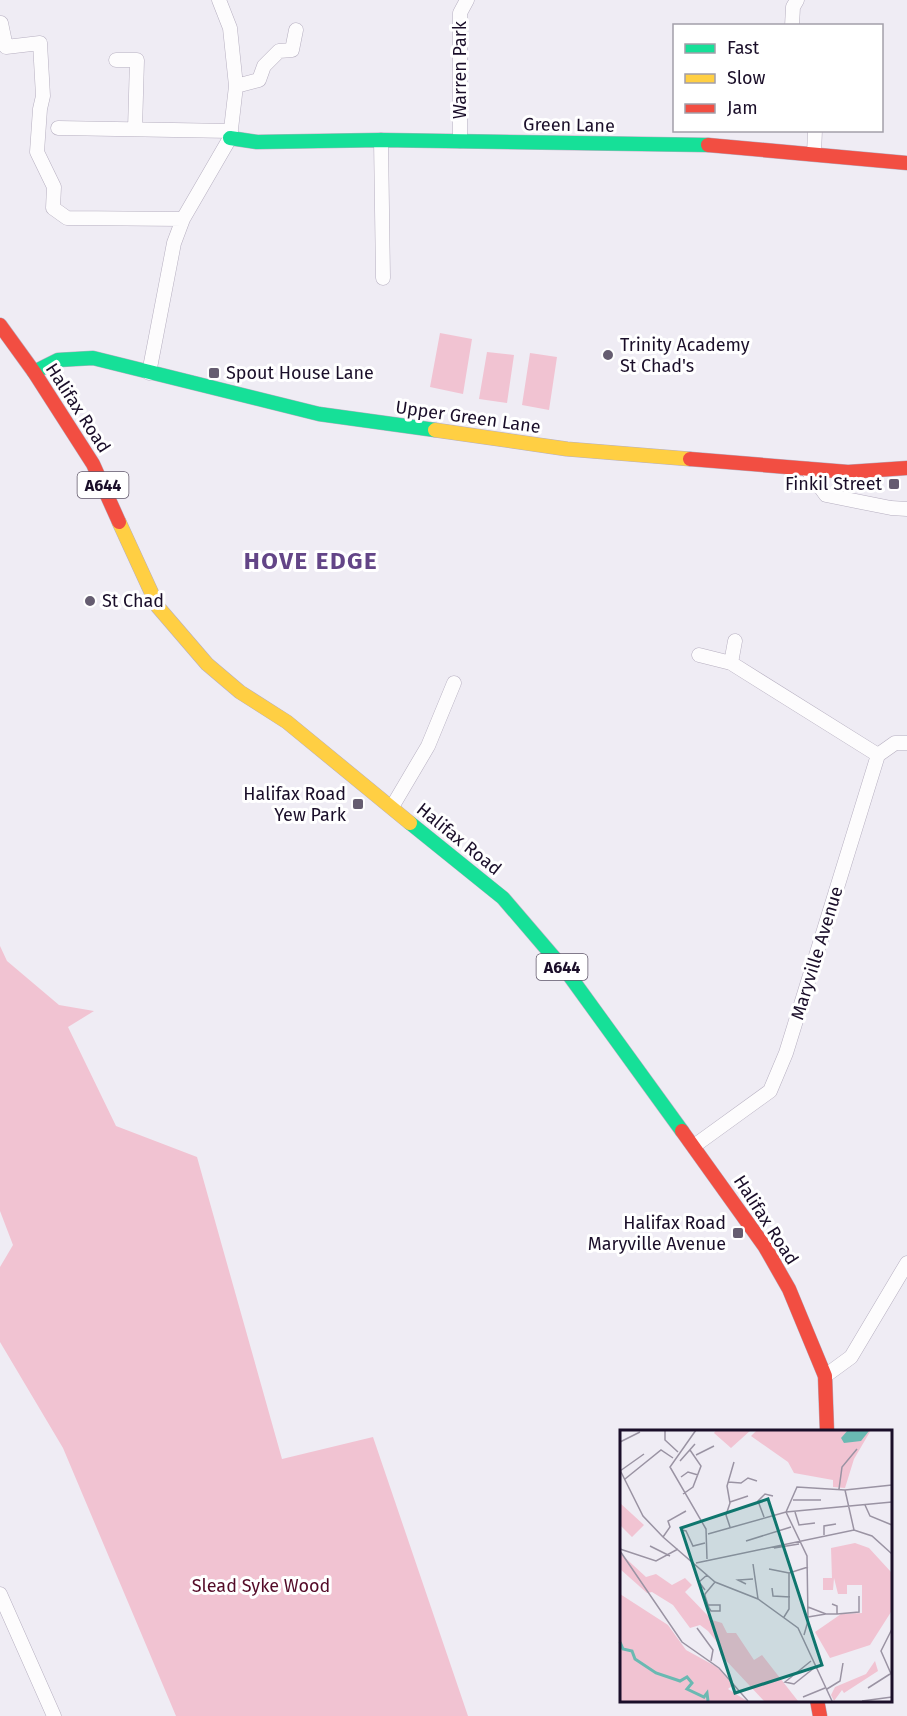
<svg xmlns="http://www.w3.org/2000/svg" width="907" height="1716" viewBox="0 0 907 1716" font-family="'Fira Sans',sans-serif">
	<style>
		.green { fill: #f1c3d2 }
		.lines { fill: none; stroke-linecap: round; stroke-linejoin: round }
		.street-casing { stroke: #b6afc0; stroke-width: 15 }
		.fast-casing { stroke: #b6afc0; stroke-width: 15 }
		.slow-casing { stroke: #b6afc0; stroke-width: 15 }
		.jam-casing { stroke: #b6afc0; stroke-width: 15 }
		.street { stroke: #fdfcfd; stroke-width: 14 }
		.fast { stroke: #16e098; stroke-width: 14 }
		.slow { stroke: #ffcf43; stroke-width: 14 }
		.jam { stroke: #f24e42; stroke-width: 14 }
		.poi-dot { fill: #655c70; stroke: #fff; stroke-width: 2 }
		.labels { text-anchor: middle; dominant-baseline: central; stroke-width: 6; stroke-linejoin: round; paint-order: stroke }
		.shield { fill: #fff; stroke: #5f5669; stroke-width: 1.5 }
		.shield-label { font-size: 16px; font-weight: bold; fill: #1a0e29 }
		.street-label { font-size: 18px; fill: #1a0e29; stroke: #fff }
		.poi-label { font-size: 18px; fill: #1a0e29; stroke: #fff; text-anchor: start }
		.park-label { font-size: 18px; fill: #540b28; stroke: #fff }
		.district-label { font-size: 24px; font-weight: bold; letter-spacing: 1.5px; fill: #634587; stroke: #fff }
		.inset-river { fill: none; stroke: #6ab9b2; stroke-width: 3 }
		.inset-road { fill: none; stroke: #9a93a3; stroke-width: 1.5 }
		.view { fill: #0f766e; fill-opacity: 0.15; stroke: #0f766e; stroke-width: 3 }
		.inset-edge { fill: none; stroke: #1a0e29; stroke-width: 3 }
	</style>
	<rect width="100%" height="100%" fill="#efecf4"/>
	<!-- green -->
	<path class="green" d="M440,333L472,339L463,394L430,387Z
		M487,352L514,355L507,403L479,399Z
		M530,353L557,357L549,410L522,405Z
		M0,946L7,961L59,1005L94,1011L68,1027L116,1126L197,1157L282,1459L373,1437L468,1716H176L63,1448L0,1342V1267L13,1245L0,1211Z"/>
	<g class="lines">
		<defs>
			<path id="street" d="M1,23L6,47L40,43L43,96L40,109L37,152L54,187L53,208L67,218L183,219
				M792,26L793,7L797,0
				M116,60H137L135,129
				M236,86L259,80L264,66L279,51L292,50L296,30
				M58,128L231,131
				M381,140L383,278
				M460,141V13L467,0
				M814,154L815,130
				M149,373L174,243L183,219L230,138L236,86L230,28L219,0
				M807,469L826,495L891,508L907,509
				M699,655L731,663L878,755
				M731,663L735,641
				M392,807L428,746L454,683
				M694,1146L770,1091L786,1053L878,755L895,743H907
				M825,1376L851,1357L907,1263
				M0,1594L54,1716"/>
			<path id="fast" d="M230,138L257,142L381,140L708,145
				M34,372L58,360L93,358L319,414L435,430
				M410,823L503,898L569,975L682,1131"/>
			<path id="slow" d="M435,430L567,449L690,459
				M119,522L158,607L207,664L240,692L287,722L410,823"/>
			<path id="jam" d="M708,145L907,163
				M0,325L34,372L93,464L119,522
				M690,459L848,472L907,468
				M682,1131L765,1247L789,1289L825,1376L827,1431
				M817,1700L820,1716"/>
		</defs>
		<!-- street casing -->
		<use href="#street" class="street-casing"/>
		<!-- fast casing -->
		<use href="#fast" class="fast-casing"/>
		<!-- slow casing -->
		<use href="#slow" class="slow-casing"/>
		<!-- jam casing -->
		<use href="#jam" class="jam-casing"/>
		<!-- street -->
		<use href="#street" class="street"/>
		<!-- fast -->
		<use href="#fast" class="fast"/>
		<!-- slow -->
		<use href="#slow" class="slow"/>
		<!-- jam -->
		<use href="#jam" class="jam"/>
	</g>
	<!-- markers -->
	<g class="poi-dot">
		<circle cx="608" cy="355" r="6"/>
		<rect x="208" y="367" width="12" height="12" rx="3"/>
		<rect x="888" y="478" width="12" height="12" rx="3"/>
		<circle cx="90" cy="601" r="6"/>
		<rect x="352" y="798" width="12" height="12" rx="3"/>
		<rect x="732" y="1227" width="12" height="12" rx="3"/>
	</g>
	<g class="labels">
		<!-- shield labels -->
		<g class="shield">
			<rect x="77.5" y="472" width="51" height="26" rx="4.5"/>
			<rect x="536.5" y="954" width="51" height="26" rx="4.5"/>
		</g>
		<g class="shield-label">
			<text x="103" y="485">A644</text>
			<text x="562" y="967">A644</text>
		</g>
		<!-- street labels -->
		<g class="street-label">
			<text transform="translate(460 70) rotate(-90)">Warren Park</text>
			<text transform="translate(569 125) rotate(1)">Green Lane</text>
			<text transform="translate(78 408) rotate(57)">Halifax Road</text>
			<text transform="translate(468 417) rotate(8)">Upper Green Lane</text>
			<text transform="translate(459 839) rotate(39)">Halifax Road</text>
			<text transform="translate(817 953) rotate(-73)">Maryville Avenue</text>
			<text transform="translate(766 1220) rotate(57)">Halifax Road</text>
		</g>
		<!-- poi labels -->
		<g class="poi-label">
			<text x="620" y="345">Trinity Academy<tspan x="620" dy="21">St Chad's</tspan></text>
			<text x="226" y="373">Spout House Lane</text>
			<text x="882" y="484" text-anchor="end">Finkil Street</text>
			<text x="102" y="601">St Chad</text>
			<text x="346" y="794" text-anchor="end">Halifax Road<tspan x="346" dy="21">Yew Park</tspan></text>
			<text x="726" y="1223" text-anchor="end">Halifax Road<tspan x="726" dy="21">Maryville Avenue</tspan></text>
		</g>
		<!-- park labels -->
		<g class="park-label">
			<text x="261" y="1586">Slead Syke Wood</text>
		</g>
		<!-- district labels -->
		<g class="district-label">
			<text x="311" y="561">HOVE EDGE</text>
		</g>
	</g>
	<!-- overview -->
	<g transform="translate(620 1430)">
		<rect width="272" height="272" fill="#efecf4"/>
		<path d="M96,0H131L111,18L94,3ZM137,0H251L234,29L225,58L213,57V50L174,43L168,32L131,6ZM0,73L24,95L12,107L0,95ZM235,113L249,118L271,142V182L250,215L210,228L195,202L221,184L242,183V155H227V164H218L214,148L213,160H203V148H212L211,118ZM0,123L26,147L36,144L52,155L65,148L72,155L65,162L92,190L102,193L107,203H116L134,230L142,225L178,271H144L100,224L101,217L88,201L80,195L70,198L53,175L32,162L27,163L0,139ZM0,164L48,195L66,220L97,237L113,255L108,259L127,271H0ZM255,231L258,241L224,263L222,260L214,271L211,265L215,257L246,244Z" fill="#f1c3d2"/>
		<path d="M228,0H249V1L241,11L224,13L221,8Z" fill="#6ab9b2"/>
		<path class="inset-river" d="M0,212L3,219L12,221L15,229L36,243L60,251L67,247L72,253L67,259L84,267L87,263L88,271"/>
		<path class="inset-road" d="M45,0V10L58,22M76,0L50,37L86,99L87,129M0,12L20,2M76,25L94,16M60,31L75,14M0,40L23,86L43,107L95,152L138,169L178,198L212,271M0,41L24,24M61,47L68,42L78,45M5,49L41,20L53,28M108,52L121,53L128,48L137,51M219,59L222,37L237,19M225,60L234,100M63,64L73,57L81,36L70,20M173,70H201M110,72L128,66M245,75L250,86L272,95M166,82L187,126L188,191L184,205M166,82L177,57L225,60L272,55M175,82L179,95L195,93M144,87L138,71L145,64L153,66M110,97L106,85L110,73L107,56L114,32M62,100L66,101L73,116L85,113M88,104L166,82L272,72M204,105V96L216,94M43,107L50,97L48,91L66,81M126,111L171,97M30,116L50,126M154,118L179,114M0,119L36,131L58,119M0,121L62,212L99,238L128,271M76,133L234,100L252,106L272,124M133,134L138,169M149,139L169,143M126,154L118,150L133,149M152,158L153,166L170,167M85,160L79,152L87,145M88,175H100V181H91L89,178L85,166V164L95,152M188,177L206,184L188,187M206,184H217V176L212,174M217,184L239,182V166M164,187L169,179V143L188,137M77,198L93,220L91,231M272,199L261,221L272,246M191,231L165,252L174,254L194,238M248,258L270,244M207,259L220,251L223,233M183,267L205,258M242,271L272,267"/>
		<path class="view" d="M148,69L202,235L115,263L61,98Z"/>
		<rect width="272" height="272" class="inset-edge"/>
	</g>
	<!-- legend -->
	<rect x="673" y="24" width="210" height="108" fill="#ffffff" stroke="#a39fa9" stroke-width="1.5"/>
	<rect x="685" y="44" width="30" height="9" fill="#16e098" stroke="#a39fa9" stroke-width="1.5"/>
	<text x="727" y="54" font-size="18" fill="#1a0e29">Fast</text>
	<rect x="685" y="74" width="30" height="9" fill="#ffcf43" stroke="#a39fa9" stroke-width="1.5"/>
	<text x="727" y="84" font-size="18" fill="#1a0e29">Slow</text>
	<rect x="685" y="104" width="30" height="9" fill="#f24e42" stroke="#a39fa9" stroke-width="1.5"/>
	<text x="727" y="114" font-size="18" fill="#1a0e29">Jam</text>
</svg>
